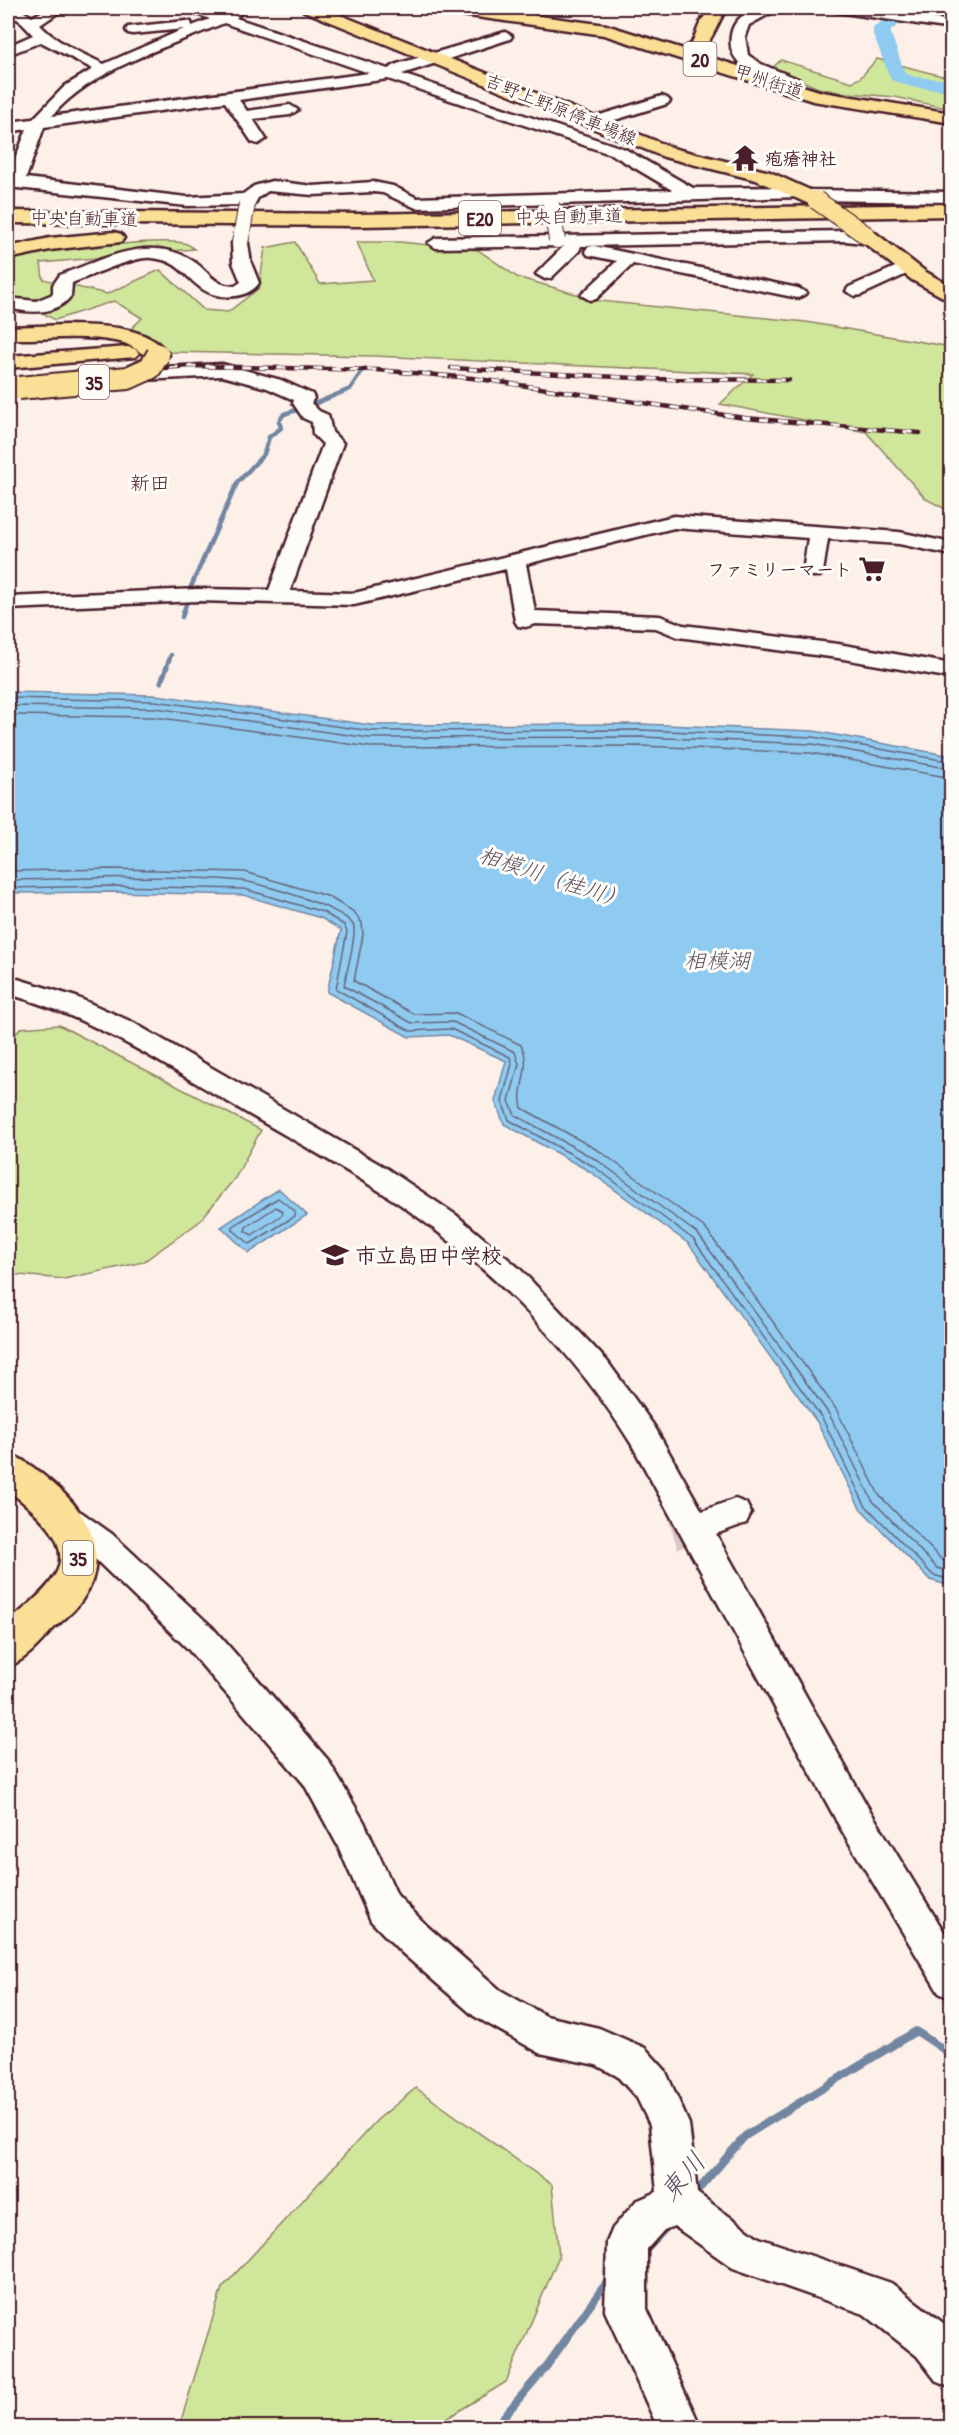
<svg xmlns="http://www.w3.org/2000/svg" width="959" height="2435" viewBox="0 0 959 2435" font-family="'Patrick Hand','Klee One',sans-serif">
	<style>
		.green { fill: #d0e69b; stroke: #8d8263; stroke-width: 1.5 }
		.water { fill: #8fcbf0; stroke: #7386a1; stroke-width: 1.5 }
		.lines { fill: none; stroke-linecap: round; stroke-linejoin: round }
		.shore { stroke: #66647a; stroke-width: 1.5 }
		.stream-far2 { stroke: #7386a1; stroke-width: 4.5 }
		.stream-far1 { stroke: #7386a1; stroke-width: 5 }
		.stream { stroke: #7386a1; stroke-width: 8 }
		.river { fill: #8fcbf0; fill-rule: evenodd }
		.minor-tunnel { stroke: #d8c6c3; stroke-width: 31; stroke-dasharray: 31 15; stroke-linecap: butt }
		.minor-casing { stroke: #4a1f2b; stroke-width: 5 }
		.major-casing { stroke: #4a1f2b; stroke-width: 5 }
		.highway-casing { stroke: #4a1f2b; stroke-width: 5 }
		.minor { fill: #fdfcf7; fill-rule: evenodd }
		.major { fill: #fadf96; fill-rule: evenodd }
		.highway { fill: #fadf96; fill-rule: evenodd }
		.rail-casing { stroke: #4a1f2b; stroke-width: 4.5 }
		.rail { stroke: #fdfcf7; stroke-width: 3; stroke-dasharray: 9; stroke-linecap: butt }
		.minor-bridge-casing { stroke: #4a1f2b; stroke-width: 18; stroke-linecap: butt }
		.major-bridge-far1-casing { stroke: #4a1f2b; stroke-width: 20; stroke-linecap: butt }
		.major-bridge-casing { stroke: #4a1f2b; stroke-width: 26; stroke-linecap: butt }
		.minor-bridge { stroke: #fdfcf7; stroke-width: 16 }
		.major-bridge-far1 { stroke: #fadf96; stroke-width: 18 }
		.major-bridge { stroke: #fadf96; stroke-width: 22 }
		.labels { text-anchor: middle; dominant-baseline: central; stroke-width: 6; stroke-linejoin: round; paint-order: stroke }
		.far-street-label { font-size: 18px; fill: #4a1f2b; stroke: #fdfcf7 }
		.far-poi-label { font-size: 18px; font-weight: bold; fill: #4a1f2b; stroke: #fdfcf7; text-anchor: start }
		.shield { fill: #fdfcf7; stroke: #806168; stroke-width: 1.5 }
		.shield-label { font-size: 20px; font-weight: bold; fill: #4a1f2b }
		.far-quarter-label { font-size: 20px; fill: #4a1f2b; stroke: #fdfcf7 }
		.poi-label { font-size: 21px; font-weight: bold; fill: #4a1f2b; stroke: #fdfcf7; text-anchor: start }
		.water-label { font-size: 22px; font-style: italic; fill: #5f5366; stroke: #fdfcf7 }
		.near-water-label { font-size: 27px; font-style: italic; fill: #5f5366; stroke: #fdfcf7 }
	</style>
	<rect width="100%" height="100%" fill="#fcf0e9"/>
	<filter id="ink" filterUnits="userSpaceOnUse"><feTurbulence type="fractalNoise" baseFrequency=".0167" numOctaves="2"/><feDisplacementMap in="SourceGraphic" scale="12" xChannelSelector="R" yChannelSelector="G"/><feConvolveMatrix kernelMatrix="1 2 1 2 8 2 1 2 1" color-interpolation-filters="sRGB"/></filter>
	<g filter="url(#ink)">
		<!-- green -->
		<path class="green" d="M877,59L942,76L951,73V109L895,97L838,92L818,88L772,68L781,60L852,82L860,78Z
			M295,242L320,284L373,280L357,242H400L478,250L517,277L600,301L806,322L951,347V512L926,499L866,432L720,404L753,374L375,356L168,352L158,341L129,331L142,318L114,301L55,320L12,295H8V259C32,252 168,236 187,244C190,245 192,248 194,249L41,263L43,279L107,294L160,270L204,310L228,312L259,288L265,248Z
			M59,1025L261,1130L235,1178L199,1222L143,1262L64,1279L8,1274V1044L20,1028Z
			M416,2088L552,2185L559,2256L506,2382L433,2427H179L222,2288L377,2120Z"/>
		<!-- water -->
		<path class="water" d="M8,692L156,695L371,725L641,724L814,731L951,756V1586L930,1580L860,1508L817,1422L689,1244L589,1171L504,1124L495,1101L506,1061L449,1035L409,1037L327,992L341,930L321,918L243,895L113,892L8,893Z
			M279,1189L307,1215L249,1253L221,1227Z"/>
		<g class="lines">
			<!-- shore -->
			<path class="shore" d="M8,698L155,701L371,731L641,730L813,737L952,762
				M8,706L155,708L370,738L641,737L812,744L952,769
				M8,715L154,717L370,747L641,746L811,753L952,778
				M8,871L113,869L245,872L327,896L354,912L362,923L363,935L354,981L414,1014L456,1013L521,1045C533,1067 516,1086 522,1108L601,1152L705,1228L836,1409L879,1495L942,1560L952,1563
				M8,880C85,879 166,874 242,881C261,883 349,909 354,927C356,939 346,973 344,986L412,1023L453,1022L515,1052L519,1064L509,1101L515,1115L597,1160L698,1234L829,1414L872,1500L937,1568L952,1572
				M8,888L113,886L244,889L323,912L344,925L347,932L336,989L410,1031L451,1029L510,1057L512,1064L502,1101L509,1120L593,1166L693,1239L822,1418L865,1505L933,1575L952,1580
				M278,1198L295,1211V1216L250,1244L233,1230V1226Z
				M276,1207L283,1211L282,1215L252,1235L245,1231L246,1227Z"/>
			<!-- stream-far2 -->
			<path class="stream-far2" d="M314,404L350,389L362,371
				M190,589L237,483L264,454L269,437L281,428L279,421L284,414L297,410
				M182,617L187,601
				M166,668L171,655"/>
			<!-- stream-far1 -->
			<path class="stream-far1" d="M161,682L167,667"/>
			<!-- stream -->
			<path class="stream" d="M693,2196L745,2136L916,2031L952,2055
				M643,2252L665,2229
				M494,2428L546,2367L609,2279"/>
			<!-- river -->
			<path class="river" d="M878,8H895L899,12V25L891,30V34L905,73L915,77L952,80V91L912,87L891,80L873,34V27L881,22V13Z"/>
			<!-- minor-tunnel -->
			<path class="minor-tunnel" d="M673,1534L709,1522"/>
			<defs>
				<path id="minor" d="M49,8H65L40,25C58,44 81,53 104,64L184,29L133,34L128,33L126,30L128,27L186,21L191,22L192,26L210,19L188,11L186,8H205L223,13L238,11L240,14L236,18L388,69L397,64L505,32L512,36L510,39L402,74L625,149L693,188L802,187L809,190L952,192V202L809,200L802,197L416,208L383,193L373,192L313,195L268,191L258,198L253,207L247,209L239,205L187,206L8,187V177L27,129L8,132V122L33,119L65,86L93,69L41,42L8,55V46L33,35L18,19L8,20V12L21,10L32,17ZM224,23L369,73L52,116C91,69 168,47 224,23ZM388,79L613,155L672,190L417,198L393,186L373,182L313,186L272,181L254,186L243,194L187,197L26,178L44,127L225,102L252,142L258,144L266,139L253,119L290,115L298,110L290,105L247,111L239,100Z
					M756,8H780L749,25L745,36L748,55L761,64L798,79L801,82L795,92H785L782,89L785,84C762,70 726,71 731,35C733,21 744,13 756,8Z
					M830,8H858L952,21V29L837,12Z
					M662,96L667,98L670,101L667,104L592,127L584,122L587,119Z
					M846,231L870,234L878,239L870,244L846,241L581,246L579,251L551,278L545,279L536,274L564,246L436,248L428,243L436,238Z
					M240,238L248,243L251,263L259,283C248,299 220,300 204,290C184,277 180,260 151,258C135,256 90,276 72,283L71,296C56,316 29,313 8,308V298L36,301L53,294V285L60,275C102,260 150,233 193,261C209,271 213,286 235,286L241,282L233,263L232,243Z
					M594,246L798,288L807,293L798,298L633,264L596,299L590,300L581,295L617,261L588,255L585,251L588,247Z
					M907,262L913,263L916,267L913,271L861,295L855,296L846,291L849,287Z
					M222,364L281,380L312,394L314,398L311,403L319,411L328,415L332,432L343,443L290,591L354,593L674,516L899,532L952,543V555L899,544L828,539L823,572L820,576H806L803,572L808,538L674,528L526,564L535,611L660,616L683,625L838,644L952,664V678L838,658L678,637L656,628L535,624L526,627L518,626L515,621L506,569L354,605L198,601L8,609V597L198,589L269,590L323,444L313,434L312,422L303,418L293,403L294,400L267,388L222,376L123,381L114,375L123,369Z
					M8,976L76,997L132,1022L386,1168L456,1215L520,1269L607,1361L654,1426L702,1511L735,1499L746,1503L751,1513L746,1523L716,1534L866,1804L952,1945V1999L939,1993L841,1829L632,1445C574,1351 492,1268 401,1205C346,1168 287,1137 230,1103C158,1061 89,1016 8,994Z
					M70,1508L81,1512L112,1534L212,1627L328,1760L364,1822L397,1895L427,1926L500,1990L546,2016L599,2028L645,2048L665,2070L689,2124L697,2193L759,2238L891,2283L947,2326L952,2332V2388L937,2382L917,2356L864,2314L733,2268L674,2226L664,2230L647,2249V2309L701,2428H658L605,2311L607,2242L613,2228L636,2201L657,2192L650,2125L637,2098L617,2076L596,2065L540,2053L474,2016L401,1952L371,1921L338,1846L304,1784L188,1649L90,1554L59,1532L54,1522L59,1512Z"/>
				<path id="major" d="M302,8H323L676,149L770,172L823,196L826,200L823,204H809L756,180L664,157L304,11Z
					M711,8H727C715,25 706,64 680,58L677,54L692,43L701,21Z
					M866,229L873,231L926,272L952,287V302L912,280L859,239L856,235L859,231Z
					M66,325C100,326 147,324 169,355L165,359C148,364 137,345 120,342C83,334 45,340 8,339V327Z
					M128,347L135,349L139,353L135,357L8,368V356Z
					M8,1454C27,1460 42,1474 57,1487C90,1516 111,1559 82,1600C75,1611 63,1620 53,1629C39,1644 27,1659 8,1667V1623C22,1609 44,1594 54,1577C77,1541 31,1509 8,1490Z"/>
				<path id="highway" d="M440,8H480L606,25L822,92L952,113V123L813,101L604,35L448,13Z
					M952,204V216L359,226L8,223V211L359,214Z
					M114,232L121,234L124,238L121,242L50,250L8,259V247L50,238Z"/>
			</defs>
			<!-- minor casing -->
			<use href="#minor" class="minor-casing"/>
			<!-- major casing -->
			<use href="#major" class="major-casing"/>
			<!-- highway casing -->
			<use href="#highway" class="highway-casing"/>
			<!-- minor -->
			<use href="#minor" class="minor"/>
			<!-- major -->
			<use href="#major" class="major"/>
			<!-- highway -->
			<use href="#highway" class="highway"/>
			<defs>
				<path id="rail" d="M451,368L653,379L789,380
					M8,381L189,366L377,370L472,378L745,418L920,433"/>
			</defs>
			<!-- rail casing -->
			<use href="#rail" class="rail-casing"/>
			<!-- rail -->
			<use href="#rail" class="rail"/>
			<defs>
				<path id="minor-bridge" d="M551,204L557,240
					M240,243L247,204"/>
				<path id="major-bridge-far1" d="M816,200L866,235"/>
				<path id="major-bridge" d="M19,388L128,378L150,368L158,355"/>
			</defs>
			<!-- minor-bridge casing -->
			<use href="#minor-bridge" class="minor-bridge-casing"/>
			<!-- major-bridge-far1 casing -->
			<use href="#major-bridge-far1" class="major-bridge-far1-casing"/>
			<!-- major-bridge casing -->
			<use href="#major-bridge" class="major-bridge-casing"/>
			<!-- minor-bridge -->
			<use href="#minor-bridge" class="minor-bridge"/>
			<!-- major-bridge-far1 -->
			<use href="#major-bridge-far1" class="major-bridge-far1"/>
			<!-- major-bridge -->
			<use href="#major-bridge" class="major-bridge"/>
		</g>
	</g>
	<!-- icons -->
	<defs>
		<symbol id="temple-bare" viewBox="-9 -9 18 18"><path d="M0-6L5-2H3V0L6.5 2.5H4V6H1.5V3h-3V6H-4V2.5H-6.5L-3 0V-2H-5Z" fill="#4a1f2b" stroke="#fdfcf7" stroke-width="2.5" paint-order="stroke"/></symbol>
		<symbol id="supermarket-bare" viewBox="-9 -9 18 18"><path d="M-6-5.5h2.5l.6 2H6L4.5 2H-2.5L-4.4-4H-6ZM-1.5 3.2a1.3 1.3 0 1 0 .1 0ZM3 3.2a1.3 1.3 0 1 0 .1 0Z" fill="#4a1f2b" stroke="#fdfcf7" stroke-width="2.5" paint-order="stroke"/></symbol>
		<symbol id="school-bare" viewBox="-9 -9 18 18"><path d="M0-5L7-2L0 1L-7-2ZM-4 1L0 2.5L4 1V4Q0 6-4 4Z" fill="#4a1f2b" stroke="#fdfcf7" stroke-width="2.5" paint-order="stroke"/></symbol>
	</defs>
	<g fill-rule="evenodd">
		<use href="#temple-bare" x="726" y="139" width="38" height="38"/>
		<use href="#supermarket-bare" x="853" y="550" width="38" height="38"/>
		<use href="#school-bare" x="316" y="1236" width="38" height="38"/>
	</g>
	<g class="labels">
		<!-- far-street labels -->
		<g class="far-street-label">
			<text transform="translate(769 81) rotate(18)">甲州街道</text>
			<text transform="translate(561 109) rotate(22)">吉野上野原停車場線</text>
			<text transform="translate(569 216) rotate(-1)">中央自動車道</text>
			<text transform="translate(84 218) rotate(1)">中央自動車道</text>
		</g>
		<!-- far-poi labels -->
		<g class="far-poi-label">
			<text x="765" y="158">疱瘡神社</text>
			<text x="852" y="569" text-anchor="end">ファミリーマート</text>
		</g>
		<!-- shield labels -->
		<g class="shield">
			<rect x="683.5" y="42" width="33" height="34" rx="4.5"/>
			<rect x="459" y="201" width="42" height="34" rx="4.5"/>
			<rect x="79" y="365" width="30" height="34" rx="4.5"/>
			<rect x="63" y="1541" width="30" height="34" rx="4.5"/>
		</g>
		<g class="shield-label">
			<text x="700" y="59">20</text>
			<text x="480" y="218">E20</text>
			<text x="94" y="382">35</text>
			<text x="78" y="1558">35</text>
		</g>
		<!-- far-quarter labels -->
		<g class="far-quarter-label">
			<text x="150" y="482">新田</text>
		</g>
		<!-- poi labels -->
		<g class="poi-label">
			<text x="355" y="1255">市立島田中学校</text>
		</g>
		<!-- water labels -->
		<g class="water-label">
			<text transform="translate(553 877) rotate(18)">相模川（桂川）</text>
			<text x="717" y="960">相模湖</text>
		</g>
		<!-- near-water labels -->
		<g class="near-water-label">
			<text transform="translate(682 2176) rotate(-49)">東川</text>
		</g>
	</g>
	<!-- margin -->
	<rect width="959" height="2435" fill="none" stroke="#fdfcf7" stroke-width="30"/>
	<rect x="15" y="15" width="929" height="2405" fill="none" stroke="#4a1f2b" stroke-width="2" filter="url(#ink)"/>
</svg>
